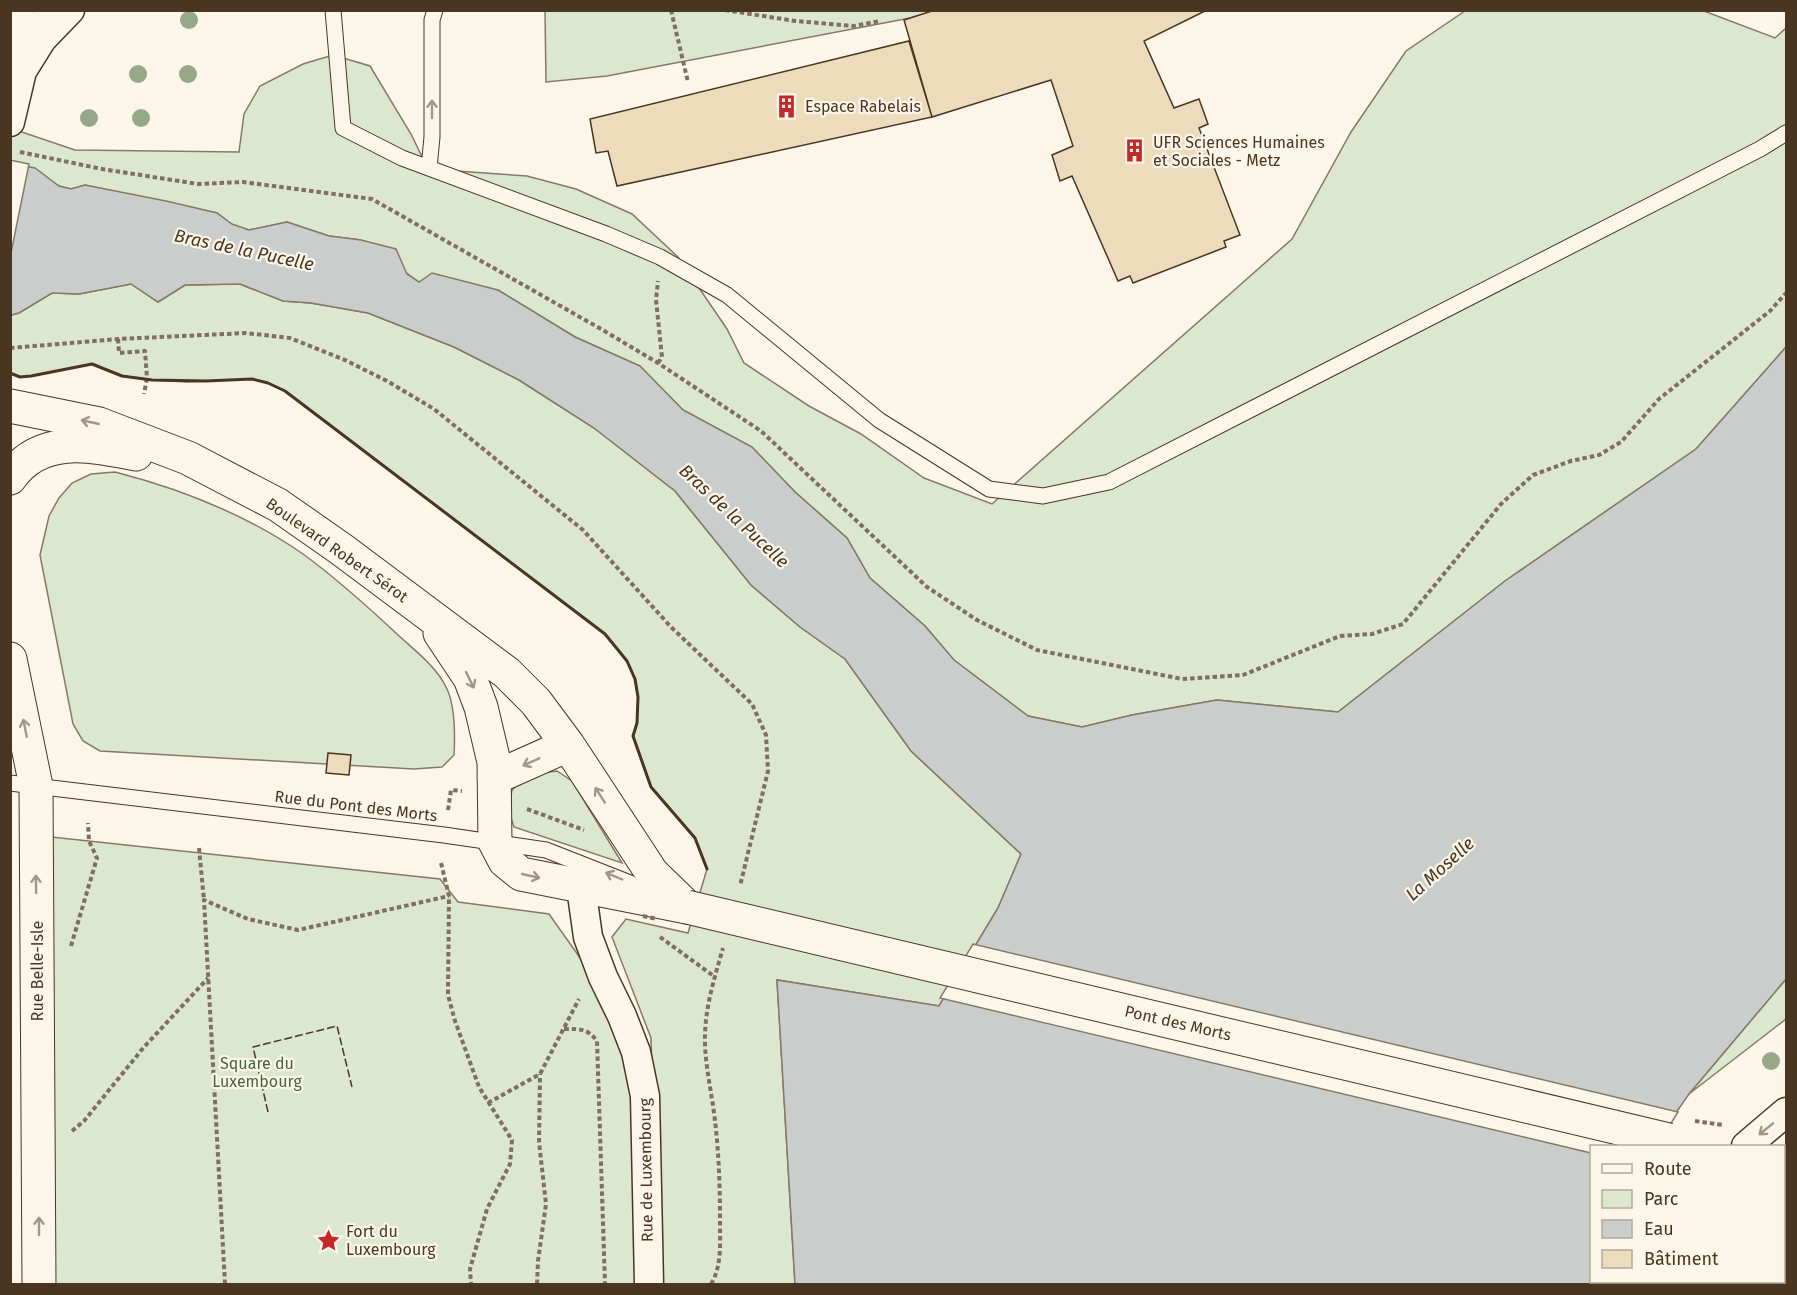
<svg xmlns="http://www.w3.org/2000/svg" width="1797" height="1295" viewBox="0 0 1797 1295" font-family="'Fira Sans',sans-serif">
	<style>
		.green { fill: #dce7d0; stroke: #887966; stroke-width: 1.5 }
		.water { fill: #c9cecd; stroke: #887966; stroke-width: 1.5 }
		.pier { fill: #fbf6e9; stroke: #887966; stroke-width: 1.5 }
		.building { fill: #ecdcbc; stroke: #4a3520; stroke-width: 1.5 }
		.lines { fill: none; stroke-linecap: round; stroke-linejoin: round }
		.lane-casing { stroke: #4a3520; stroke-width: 17 }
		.street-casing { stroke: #4a3520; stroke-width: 31 }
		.secondary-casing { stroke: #4a3520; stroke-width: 35 }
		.path { stroke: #7f6f5c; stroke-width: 4; stroke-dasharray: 4.5 3; stroke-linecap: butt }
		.lane { stroke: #fbf6e9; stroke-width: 15 }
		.street { stroke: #fbf6e9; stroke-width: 28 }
		.secondary { stroke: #fbf6e9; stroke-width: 33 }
		.secondary-bridge-casing { stroke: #4a3520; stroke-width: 35; stroke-linecap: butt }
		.path-bridge { stroke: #7f6f5c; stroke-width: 4; stroke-dasharray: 4.5 3; stroke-linecap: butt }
		.secondary-bridge { stroke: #fbf6e9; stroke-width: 33 }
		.fence { stroke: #4a3520; stroke-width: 1.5; stroke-dasharray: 8 3; stroke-linecap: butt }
		.wall { stroke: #4a3520; stroke-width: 3 }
		.tree { fill: #96a887 }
		.oneway { stroke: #a29684 }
		.labels { text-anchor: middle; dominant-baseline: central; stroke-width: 4.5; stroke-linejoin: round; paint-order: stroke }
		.poi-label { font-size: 16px; fill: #4a3520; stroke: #fbf6e9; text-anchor: start }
		.street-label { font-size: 16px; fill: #4a3520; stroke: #fbf6e9 }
		.park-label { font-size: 16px; fill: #436837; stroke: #fbf6e9 }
		.water-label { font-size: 18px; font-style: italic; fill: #4a3520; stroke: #fbf6e9 }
	</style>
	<rect width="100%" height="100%" fill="#fbf6e9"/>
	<!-- green -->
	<path class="green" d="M545,11H935L910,18L607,76L546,82Z
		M1465,11H1704L1775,38L1786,28V347L1696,449L1505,581L1338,712L1217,700L1132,715L1082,727L1028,716L954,660L925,626L870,578L847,538L795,492L752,447L683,410L639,366L575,337L498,290L419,282L361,240L329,236L287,222L249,230L232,225L217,213L85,185L71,189L59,186L11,163L10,128L75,150L239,152L244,114L260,86L303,64L333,55L370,66L411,134L428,169L527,176L576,189L632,214L678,257L727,329L744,363L809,406L861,434L924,478L992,504L1292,239L1351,132L1406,51Z
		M131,284L158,302L185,285L240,284L283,301L311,303L368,313L454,347L519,380L594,428L675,491L751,585L800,627L845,659L911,751L1021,854L998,908L939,1006L777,980L795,1284H658L651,1038L612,937L626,919L688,933L707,869L695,838L651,787L633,736L637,723L638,697L635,679L627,661L605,634L285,391L268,383L252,379L187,382L152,380L122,376L92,364L31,376L20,377L11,373V315L19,313L52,293L79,294Z
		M115,472C181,489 247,515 303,554C336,578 367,606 397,634C414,650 436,666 446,687C455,704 455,736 454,755L442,767L414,769L100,751L83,741L73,724L40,555L49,516L59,498L72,483L91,474Z
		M557,771L572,781L622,863L514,827L508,809L512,790L528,775Z
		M42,836L440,879L458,902L549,914L583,962L636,1052L649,1284H47Z
		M1786,979V1019L1689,1094Z"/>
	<!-- water -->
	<path class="water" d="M10,163L35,168L59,186L71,189L85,185L166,201L217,213L232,224L249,230L287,222L329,236L361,240L396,249L407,274L419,282L432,273L498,290L575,337L640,366L683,410L752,447L795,492L847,538L870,578L925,626L954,660L1028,716L1082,727L1132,715L1217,700L1338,712L1505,581L1696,449L1786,347V979L1689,1094L1653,1146H1592V1282H1614L1613,1284H795L777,980L939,1006L998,908L1021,854L911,751L845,659L800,627L751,585L675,491L594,428L519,380L454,347L368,313L311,303L283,301L240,284L185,285L158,302L131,284L79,294L52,293L19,313L11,315Z"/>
	<!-- pier -->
	<path class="pier" d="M10,160L29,164L11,253H10Z
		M973,944L1678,1112L1657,1146H1592L1591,1153L940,998Z"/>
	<!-- building -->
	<path class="building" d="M935,10H1207L1144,41L1174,108L1199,99L1208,124L1199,128L1240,235L1224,241L1226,247L1133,283L1130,276L1118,281L1072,176L1060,181L1052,155L1073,146L1051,80L932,117L904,20Z
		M909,41L932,117L617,186L608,151L596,153L590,119Z
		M328,753L351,755L349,775L326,773Z"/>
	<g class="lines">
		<defs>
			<path id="lane" d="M333,10L343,128L402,158L606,234L660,257L727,295L879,420L989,489L1043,496L1109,482L1760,149L1786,133
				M31,42L42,10
				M429,168L432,137V20L435,10
				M10,783L444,835L546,850L630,883"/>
			<path id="street" d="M22,71L42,39L70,10
				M10,122L22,71L19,10
				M581,887L588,937L603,977L622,1016L636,1052L645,1096L649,1284
				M1746,1146L1786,1112"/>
			<path id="secondary" d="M10,406L99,424L188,458L278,505L341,549L507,673L536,702L568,745L652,873L687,907
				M10,478C40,434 91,445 136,454
				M440,633L470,678L481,707L494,762L495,842L505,861L521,874L687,907
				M10,659L36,786L39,1284
				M494,778L568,745
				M1784,1199L1786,1195
				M1701,1284V1282
				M1735,1284L1736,1282"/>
		</defs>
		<!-- lane casing -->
		<use href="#lane" class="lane-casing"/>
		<!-- street casing -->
		<use href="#street" class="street-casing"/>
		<!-- secondary casing -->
		<use href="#secondary" class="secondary-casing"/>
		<!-- path -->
		<path class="path" d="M671,10L688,82
			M725,10L795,21L854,26L880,21
			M20,152L102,169L198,184L243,182L372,199L601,329L658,363L761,431L927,587L977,620L1037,650L1182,679L1243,675L1340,636L1372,634L1403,624L1501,504L1533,475L1571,461L1599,455L1621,442L1659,399L1770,311L1786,293
			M118,339L119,353L145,351L147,378L144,394
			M10,348L118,339L246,333L290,338L345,360L387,381L434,409L583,530L671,627L752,704L766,735L768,771L740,886
			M658,363L662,357L656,300L658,281
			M527,809L584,830
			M448,810L451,790L462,791
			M199,848L204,900
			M441,863L449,896L448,995L455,1021L479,1087L512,1140L510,1164L487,1209L470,1269L471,1284
			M660,937L715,977
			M71,946L97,858L89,841L88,823
			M564,1029C580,1029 587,1028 597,1041L605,1284
			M488,1103L540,1074L579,999
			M1695,1121L1723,1125
			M72,1131L84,1121L144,1047L208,978
			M225,1284L204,900L248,919L298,930L449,896
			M537,1284L538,1261L546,1204L539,1142L540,1074
			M711,1284C722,1266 720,1243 720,1222C720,1188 719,1154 715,1121C712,1092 704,1063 705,1034C706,1004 715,976 723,948"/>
		<!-- lane -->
		<use href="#lane" class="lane"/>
		<!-- street -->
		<use href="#street" class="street"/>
		<!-- secondary -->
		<use href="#secondary" class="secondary"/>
		<defs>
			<path id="secondary-bridge" d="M687,907L1669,1140"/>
		</defs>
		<!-- secondary-bridge casing -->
		<use href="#secondary-bridge" class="secondary-bridge-casing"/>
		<!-- path-bridge -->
		<path class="path-bridge" d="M643,916L657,919"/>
		<!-- secondary-bridge -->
		<use href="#secondary-bridge" class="secondary-bridge"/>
		<!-- fence -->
		<path class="fence" d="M268,1112L253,1047L337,1026L352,1087"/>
		<!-- wall -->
		<path class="wall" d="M10,373L20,377L31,376L92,364L122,376L152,380L206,381L252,379L268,383L285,391L605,634L627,661L635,679L638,697L637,723L633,736L651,787L695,838L707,869
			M1655,1282V1284"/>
	</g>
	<!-- trees -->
	<g class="tree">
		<circle cx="189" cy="20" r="9"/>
		<circle cx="138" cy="74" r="9"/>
		<circle cx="188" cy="74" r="9"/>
		<circle cx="89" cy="118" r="9"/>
		<circle cx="141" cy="118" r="9"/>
		<circle cx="1771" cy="1061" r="9"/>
	</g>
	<!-- one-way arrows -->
	<defs><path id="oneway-shaft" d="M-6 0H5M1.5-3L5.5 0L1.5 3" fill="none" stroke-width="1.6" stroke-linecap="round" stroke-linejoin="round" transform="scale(1.5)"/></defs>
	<g class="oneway">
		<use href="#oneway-shaft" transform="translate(432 109) rotate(-90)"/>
		<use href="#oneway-shaft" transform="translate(90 422) rotate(-167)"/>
		<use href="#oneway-shaft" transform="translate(470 680) rotate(64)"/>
		<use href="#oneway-shaft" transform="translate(25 728) rotate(-101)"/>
		<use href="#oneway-shaft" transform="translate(531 762) rotate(156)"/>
		<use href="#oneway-shaft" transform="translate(600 795) rotate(-123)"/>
		<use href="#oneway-shaft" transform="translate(531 876) rotate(13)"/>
		<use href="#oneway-shaft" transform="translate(614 876) rotate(-157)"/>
		<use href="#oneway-shaft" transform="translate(36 884) rotate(-91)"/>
		<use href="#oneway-shaft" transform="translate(1766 1129) rotate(141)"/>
		<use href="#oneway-shaft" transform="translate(39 1226) rotate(-90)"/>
	</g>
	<!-- icons -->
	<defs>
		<symbol id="building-bare" viewBox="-9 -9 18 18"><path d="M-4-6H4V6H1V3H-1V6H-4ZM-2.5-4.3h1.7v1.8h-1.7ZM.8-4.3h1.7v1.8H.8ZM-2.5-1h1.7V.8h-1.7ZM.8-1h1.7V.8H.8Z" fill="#c62828" stroke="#fbf6e9" stroke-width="2.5" paint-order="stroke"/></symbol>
		<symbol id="sight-bare" viewBox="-9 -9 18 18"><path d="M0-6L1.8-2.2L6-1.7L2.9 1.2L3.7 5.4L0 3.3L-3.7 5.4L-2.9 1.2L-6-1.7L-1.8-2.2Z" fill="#c62828" stroke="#fbf6e9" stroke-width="2.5" paint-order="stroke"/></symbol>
	</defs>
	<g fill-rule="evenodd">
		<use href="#building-bare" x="770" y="90" width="33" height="33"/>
		<use href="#building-bare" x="1118" y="134" width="33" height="33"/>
		<use href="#sight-bare" x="312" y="1224" width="33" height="33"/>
	</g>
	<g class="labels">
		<!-- poi labels -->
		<g class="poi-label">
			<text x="805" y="106">Espace Rabelais</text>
			<text x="1153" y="142">UFR Sciences Humaines<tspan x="1153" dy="18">et Sociales - Metz</tspan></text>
			<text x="346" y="1231">Fort du<tspan x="346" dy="18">Luxembourg</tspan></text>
		</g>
		<!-- street labels -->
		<g class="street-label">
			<text transform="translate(337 550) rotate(35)">Boulevard Robert Sérot</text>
			<text transform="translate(356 806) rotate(7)">Rue du Pont des Morts</text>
			<text transform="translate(37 971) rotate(-90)">Rue Belle-Isle</text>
			<text transform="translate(1178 1023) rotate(13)">Pont des Morts</text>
			<text transform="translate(646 1170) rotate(-91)">Rue de Luxembourg</text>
		</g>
		<!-- park labels -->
		<g class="park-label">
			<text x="257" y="1063">Square du<tspan x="257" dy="18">Luxembourg</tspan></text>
		</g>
		<!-- water labels -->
		<g class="water-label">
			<text transform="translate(244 250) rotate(12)">Bras de la Pucelle</text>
			<text transform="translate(734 516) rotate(43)">Bras de la Pucelle</text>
			<text transform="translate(1440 869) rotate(-42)">La Moselle</text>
		</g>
	</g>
	<!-- border -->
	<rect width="1797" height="1295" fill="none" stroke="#4a3520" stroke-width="24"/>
	<!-- legend -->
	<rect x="1590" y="1145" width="195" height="138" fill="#fbf6e9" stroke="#b4a999" stroke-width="1.5"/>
	<rect x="1602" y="1164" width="30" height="9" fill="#fbf6e9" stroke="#b4a999" stroke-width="1.5"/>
	<text x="1644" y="1175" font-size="18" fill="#4a3520">Route</text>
	<rect x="1602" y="1190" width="30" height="18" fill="#dce7d0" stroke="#b4a999" stroke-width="1.5"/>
	<text x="1644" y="1205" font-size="18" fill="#4a3520">Parc</text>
	<rect x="1602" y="1220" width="30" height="18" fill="#c9cecd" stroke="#b4a999" stroke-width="1.5"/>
	<text x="1644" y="1235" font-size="18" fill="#4a3520">Eau</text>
	<rect x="1602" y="1250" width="30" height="18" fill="#ecdcbc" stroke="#b4a999" stroke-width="1.5"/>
	<text x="1644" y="1265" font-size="18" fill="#4a3520">Bâtiment</text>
</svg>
